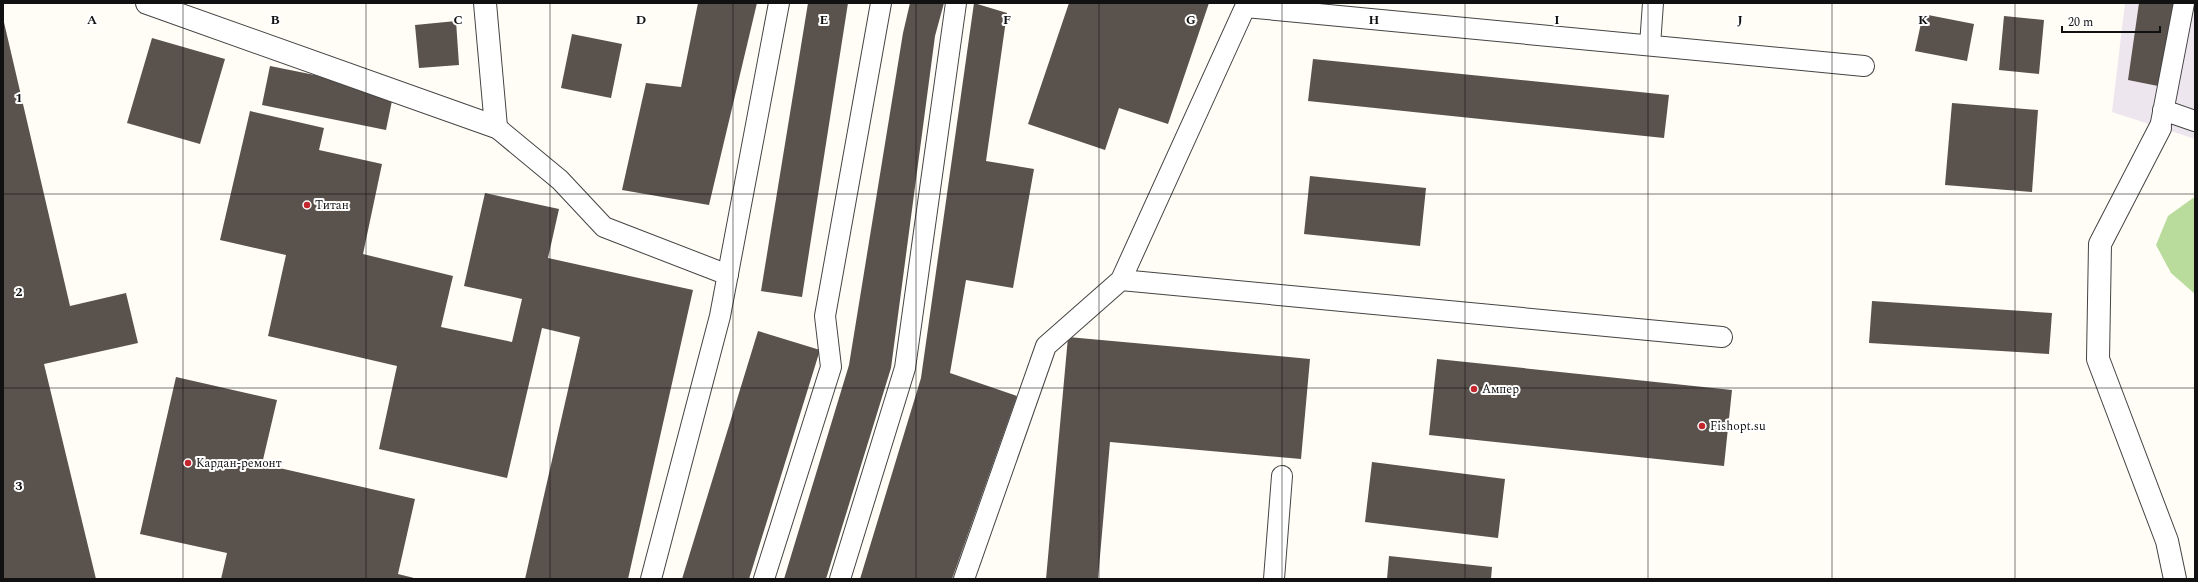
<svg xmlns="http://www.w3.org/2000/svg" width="2198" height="582" viewBox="0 0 2198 582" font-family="Spectral,serif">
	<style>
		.industrial { fill: #eee6ef }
		.forest { fill: #b9dc9c }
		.building { fill: #5a524d }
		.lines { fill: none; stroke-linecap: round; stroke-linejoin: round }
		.service-casing { stroke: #444; stroke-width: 22 }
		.minor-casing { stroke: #444; stroke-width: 24 }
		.service { stroke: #fff; stroke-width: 20 }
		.minor { stroke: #fff; stroke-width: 22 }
		.grid { fill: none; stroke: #111; stroke-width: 1; stroke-opacity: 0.55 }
		.poi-dot { fill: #c4262e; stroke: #fff; stroke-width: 1.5 }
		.labels { text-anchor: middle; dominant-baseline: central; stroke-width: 4; stroke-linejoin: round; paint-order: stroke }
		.poi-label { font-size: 12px; fill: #111; stroke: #fff; text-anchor: start }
		.grid-label { font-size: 13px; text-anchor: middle; font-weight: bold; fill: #111; stroke: #fff; stroke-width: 4; stroke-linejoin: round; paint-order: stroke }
	</style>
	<rect width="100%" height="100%" fill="#fffdf5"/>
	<!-- industrial -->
	<path class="industrial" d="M2125,3H2195V139L2112,112Z"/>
	<!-- forest -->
	<path class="forest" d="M2193,198H2195V294L2171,273L2156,245L2168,216Z"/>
	<!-- building -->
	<path class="building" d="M698,3H757L709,205L622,190L646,83L681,87Z
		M808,3H848L802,297L761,291Z
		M910,3H944L935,36L891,368L826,579H784L849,365L903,33Z
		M974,3L1007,13L986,161L1034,169L1013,288L966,280L950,373L1017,396L952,579H860L921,378Z
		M1069,3H1209L1168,124L1119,108L1105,150L1028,124Z
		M2139,3H2176L2163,87L2128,80Z
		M1923,14L1974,24L1967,61L1915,51Z
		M2004,16L2044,20L2039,74L1999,70Z
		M3,18L70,306L126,293L138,343L44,364L96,579H3Z
		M456,21L459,65L419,68L415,25Z
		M572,34L622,44L611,98L561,88Z
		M152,38L225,59L200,144L127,123Z
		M1313,59L1669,95L1664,138L1308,101Z
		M270,66L394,91L386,130L262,105Z
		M1952,103L2038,110L2032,192L1945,185Z
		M250,111L324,128L319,150L382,164L363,254L453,276L441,327L512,342L522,299L464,286L485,193L559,209L548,258L693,290L628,579H525L580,337L542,328L507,478L379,449L397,366L268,336L286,255L220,240Z
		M1310,176L1426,188L1420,246L1304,234Z
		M1872,301L2052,313L2049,354L1869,343Z
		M758,331L820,350L749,579H682Z
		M1068,337L1310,359L1301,459L1110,442L1098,579H1046Z
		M1437,359L1732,390L1724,466L1429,435Z
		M176,377L277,400L262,464L415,499L398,574L418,579H221L227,553L140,534Z
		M1372,462L1505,479L1498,538L1365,522Z
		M1389,556L1492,567L1491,579H1387Z"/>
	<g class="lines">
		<defs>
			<path id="service" d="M1245,7L1864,66
				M1650,45L1653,3
				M2163,110L2195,121
				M496,127L560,180L604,227L728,275
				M2160,128L2184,3
				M1121,280L1722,337
				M651,579L720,316L779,3
				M764,579L831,367L825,316L881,3
				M840,579L905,368L956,3
				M964,579L1046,346L1121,280L1247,3
				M1274,579L1282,476"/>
			<path id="minor" d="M147,3L496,127L485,3
				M2160,128L2100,244L2098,359L2167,541L2175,579"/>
		</defs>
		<!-- service casing -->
		<use href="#service" class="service-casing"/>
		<!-- minor casing -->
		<use href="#minor" class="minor-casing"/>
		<!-- service -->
		<use href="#service" class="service"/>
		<!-- minor -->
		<use href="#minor" class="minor"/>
	</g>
	<!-- grid -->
	<path class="grid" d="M183,3V579M366,3V579M550,3V579M733,3V579M916,3V579M1099,3V579M1282,3V579M1465,3V579M1648,3V579M1832,3V579M2015,3V579M3,194H2195M3,388H2195"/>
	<!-- markers -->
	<g class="poi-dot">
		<circle cx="307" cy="205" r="4"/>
		<circle cx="1474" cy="389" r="4"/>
		<circle cx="1702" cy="426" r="4"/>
		<circle cx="188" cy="463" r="4"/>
	</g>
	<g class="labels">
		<!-- poi labels -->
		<g class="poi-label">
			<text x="315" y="205">Титан</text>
			<text x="1482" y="389">Ампер</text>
			<text x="1710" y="426">Fishopt.su</text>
			<text x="196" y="463">Кардан-ремонт</text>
		</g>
	</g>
	<g class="grid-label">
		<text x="92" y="24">A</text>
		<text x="275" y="24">B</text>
		<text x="458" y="24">C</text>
		<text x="641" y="24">D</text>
		<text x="824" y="24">E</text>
		<text x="1007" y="24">F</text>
		<text x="1191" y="24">G</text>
		<text x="1374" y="24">H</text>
		<text x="1557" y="24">I</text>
		<text x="1740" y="24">J</text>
		<text x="1923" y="24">K</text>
		<text x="19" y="102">1</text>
		<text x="19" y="296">2</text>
		<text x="19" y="490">3</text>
	</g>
	<!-- border -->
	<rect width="2198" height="582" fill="none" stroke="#111111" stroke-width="8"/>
	<!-- scale -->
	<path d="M2062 26v6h98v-6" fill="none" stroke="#111111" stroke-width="2"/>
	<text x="2068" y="26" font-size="12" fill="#111111" stroke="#ffffff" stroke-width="3" paint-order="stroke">20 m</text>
</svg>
